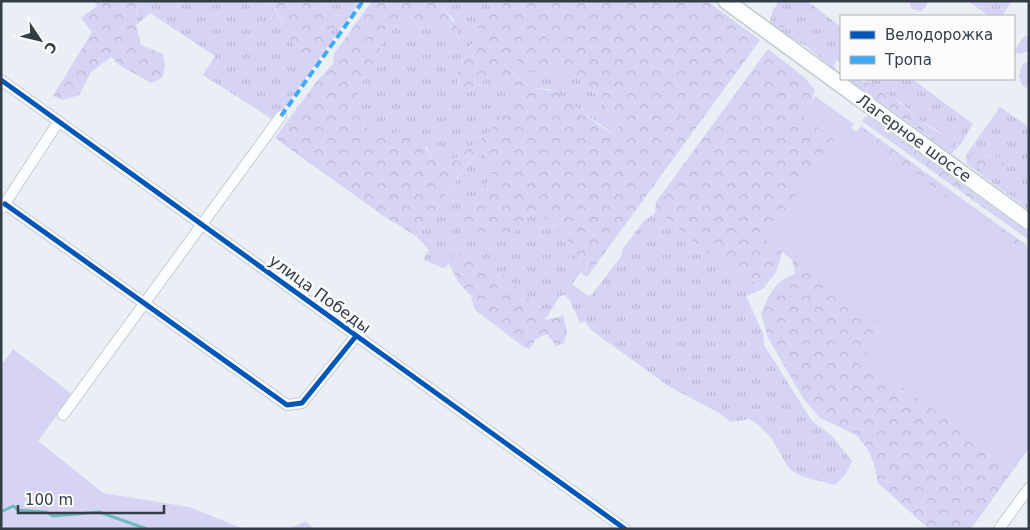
<svg xmlns="http://www.w3.org/2000/svg" width="1030" height="530" viewBox="0 0 1030 530" font-family="'DejaVu Sans',sans-serif">
	<style>
		.grass { fill: url(#grass-tufts); fill-rule: evenodd }
		.forest { fill: url(#forest-crowns); fill-rule: evenodd }
		.garden { fill: #d7d3f4 }
		.lines { fill: none; stroke-linecap: round; stroke-linejoin: round }
		.stream { stroke: #6ebbbd; stroke-width: 3 }
		.street-casing { stroke: #c4ccd3; stroke-width: 12 }
		.secondary-casing { stroke: #c4ccd3; stroke-width: 18 }
		.street { stroke: #fcfdfe; stroke-width: 10 }
		.secondary { stroke: #fcfdfe; stroke-width: 15 }
		.quiet { stroke: #3fa9f5; stroke-width: 4; stroke-dasharray: 8 4; stroke-linecap: butt }
		.cycleway-casing { stroke: #fbfbfb; stroke-width: 8 }
		.cycleway { stroke: #0057b8; stroke-width: 5 }
		.labels { text-anchor: middle; dominant-baseline: central; stroke-width: 5; stroke-linejoin: round; paint-order: stroke }
		.street-label { font-size: 16px; fill: #323d48; stroke: #fbfbfb }
	</style>
	<defs>
		<pattern id="grass-tufts" width="24" height="20" patternUnits="userSpaceOnUse" patternTransform="scale(1.25)"><rect width="24" height="20" fill="#d7d3f4"/><path d="M3 7l-1-3M5 7V3M7 7l1-3M15 17l-1-3M17 17v-4M19 17l1-3" fill="none" stroke="#b9b6d3"/></pattern>
		<pattern id="forest-crowns" width="20" height="18" patternUnits="userSpaceOnUse" patternTransform="scale(1.25)"><rect width="20" height="18" fill="#d7d3f4"/><path d="M2 6a3 3 0 1 1 6 0M12 15a3 3 0 1 1 6 0" fill="none" stroke="#b9b6d3"/></pattern>
	</defs>
	<rect width="100%" height="100%" fill="#e9eff5"/>
	<!-- grass -->
	<path class="grass" d="M137,1H264L274,8L303,63L339,18L320,1H360L275,121L203,75L215,56L150,13L136,25Z
		M440,1H492L490,9L479,17L477,24L481,34L469,47L456,75L459,86L468,92L495,72L507,79L521,93L490,132L443,168L432,159L427,147L389,135L376,137L363,122L357,92L364,78L374,69L384,35L392,26C420,21 430,21 455,37L454,20L440,5Z
		M779,1H807L841,27V63L836,60L834,67L841,75L806,46L775,29L770,23L772,12Z
		M968,1H1012L1002,16H989Z
		M512,57L533,73C541,73 559,69 564,71C586,78 611,110 619,130L614,134L549,89L534,88L521,81L505,65L508,59Z
		M846,79L945,148L941,132L922,122L900,102L862,79H912L973,124L961,144L951,154L943,152Z
		M1000,107L1029,127V210L967,164L966,155ZM973,152L985,157L992,154L987,173L981,169Z
		M477,152H482C487,157 488,166 492,173L487,183L456,216L468,236L510,237L533,212C556,222 577,246 581,272L572,284L590,297L620,258L624,247L643,222L655,213C669,216 673,224 683,233C707,256 738,268 763,289L746,296L763,333L764,345L812,421L831,435L852,461L845,475L835,485L804,477L790,470L772,439L757,424L749,419L731,422L719,413L670,387L591,330L585,321L580,323L570,301L565,295L560,296L545,320L539,305L491,266L449,263L444,268L423,260L429,250L416,236C440,210 455,178 477,152Z"/>
	<!-- forest -->
	<path class="forest" d="M94,1H137L136,25L141,45L163,54L165,67L162,78L151,83L119,65L111,57L91,72L79,95L63,100L53,96L92,32L81,18L97,6Z
		M264,1H320L339,18L319,54L302,63L275,8Z
		M372,1H440V5L460,30L455,37C430,21 420,21 392,26L384,35L374,69L364,78L357,92L363,122L376,137L405,131L418,134L432,159L443,168L490,132L521,93L507,79L495,73L468,92L459,86L456,75L469,47L481,34L476,24L479,17L490,9L492,1H707L760,40L587,277L581,272C577,246 556,222 533,212L510,237L501,240L468,236L451,225C461,205 482,194 492,173C488,166 487,157 482,152H477C454,178 440,210 416,236L382,215L275,138L317,81L333,64L334,54ZM512,57L533,73C541,73 559,69 564,71C585,77 612,111 619,130L613,134C594,124 579,107 560,95C552,90 544,90 535,88C522,85 514,74 505,65L508,59Z
		M928,1L926,7L920,11L912,9L909,2Z
		M776 22a6 6 0 1 1 12 0a6 6 0 1 1-12 0Z
		M1025,35L1029,38V51L1019,54L1014,51Z
		M768,49L805,78L815,90L810,105L840,140L789,233L776,272L763,289C738,268 707,256 683,233C673,224 669,216 655,213L656,202Z
		M1029,61V89L1023,86L1019,76L1022,65Z
		M848,79C877,79 900,104 921,121C930,129 942,132 951,140L953,145L945,148Z
		M868,116L1029,233V240L862,121L864,117Z
		M861,126L1029,247V255L1011,247L856,132Z
		M973,152L985,157L994,154L1001,158L1004,164C995,179 975,172 969,157Z
		M464,251L491,266L539,305L545,320L563,316L567,331L564,343L556,346L547,334L536,339L530,349L524,347L475,310L471,296L458,282L449,263L454,255Z
		M802,256L1029,426V448L971,529H929L878,483L874,464L867,448L856,435L820,418L803,398L768,338L761,313C770,294 775,280 795,274L792,259Z"/>
	<!-- garden -->
	<path class="garden" d="M815,96L854,124L851,128L1029,256V439L1010,465L863,359L885,326L764,239L835,140L802,116Z
		M13,349L72,394L38,441L103,493L189,507L244,529H1V366Z
		M306,521L314,529H288Z"/>
	<g class="lines">
		<!-- stream -->
		<path class="stream" d="M1,512L13,506L18,510L46,512L53,516L99,512L147,529"/>
		<defs>
			<path id="street" d="M1,80L625,529
				M5,204L287,405L302,403L356,336
				M2,208L59,121
				M63,415L281,116
				M999,529L1029,488"/>
			<path id="secondary" d="M726,1L1029,222"/>
		</defs>
		<!-- street casing -->
		<use href="#street" class="street-casing"/>
		<!-- secondary casing -->
		<use href="#secondary" class="secondary-casing"/>
		<!-- street -->
		<use href="#street" class="street"/>
		<!-- secondary -->
		<use href="#secondary" class="secondary"/>
		<!-- quiet -->
		<path class="quiet" d="M281,116L363,1"/>
		<defs>
			<path id="cycleway" d="M1,80L625,529
				M5,204L287,405L302,403L356,336"/>
		</defs>
		<!-- cycleway casing -->
		<use href="#cycleway" class="cycleway-casing"/>
		<!-- cycleway -->
		<use href="#cycleway" class="cycleway"/>
	</g>
	<g class="labels">
		<!-- street labels -->
		<g class="street-label">
			<text transform="translate(914 138) rotate(36)">Лагерное шоссе</text>
			<text transform="translate(320 294) rotate(36)">улица Победы</text>
		</g>
	</g>
	<!-- border -->
	<rect width="1030" height="530" fill="none" stroke="#323d48" stroke-width="5"/>
	<!-- legend -->
	<rect x="840" y="15" width="175" height="65" fill="#fbfbfb" stroke="#abafb3"/>
	<rect x="850" y="31" width="25" height="8" fill="#0057b8" stroke="#abafb3"/>
	<text x="885" y="40" font-size="15" fill="#323d48">Велодорожка</text>
	<rect x="850" y="56" width="25" height="8" fill="#3fa9f5" stroke="#abafb3"/>
	<text x="885" y="65" font-size="15" fill="#323d48">Тропа</text>
	<!-- north arrow -->
	<g transform="translate(40 40) rotate(125)" stroke="#fbfbfb" stroke-width="4" paint-order="stroke">
	<path d="M0-4L9 19L0 12L-9 19Z" fill="#323d48"/>
	<text y="-8" font-size="14" font-weight="bold" text-anchor="middle" fill="#323d48">С</text>
	</g>
	<!-- scale -->
	<path d="M18 505v8h146v-8" fill="none" stroke="#323d48" stroke-width="2.5"/>
	<text x="25" y="505" font-size="15" fill="#323d48" stroke="#fbfbfb" stroke-width="4" paint-order="stroke">100 m</text>
</svg>
